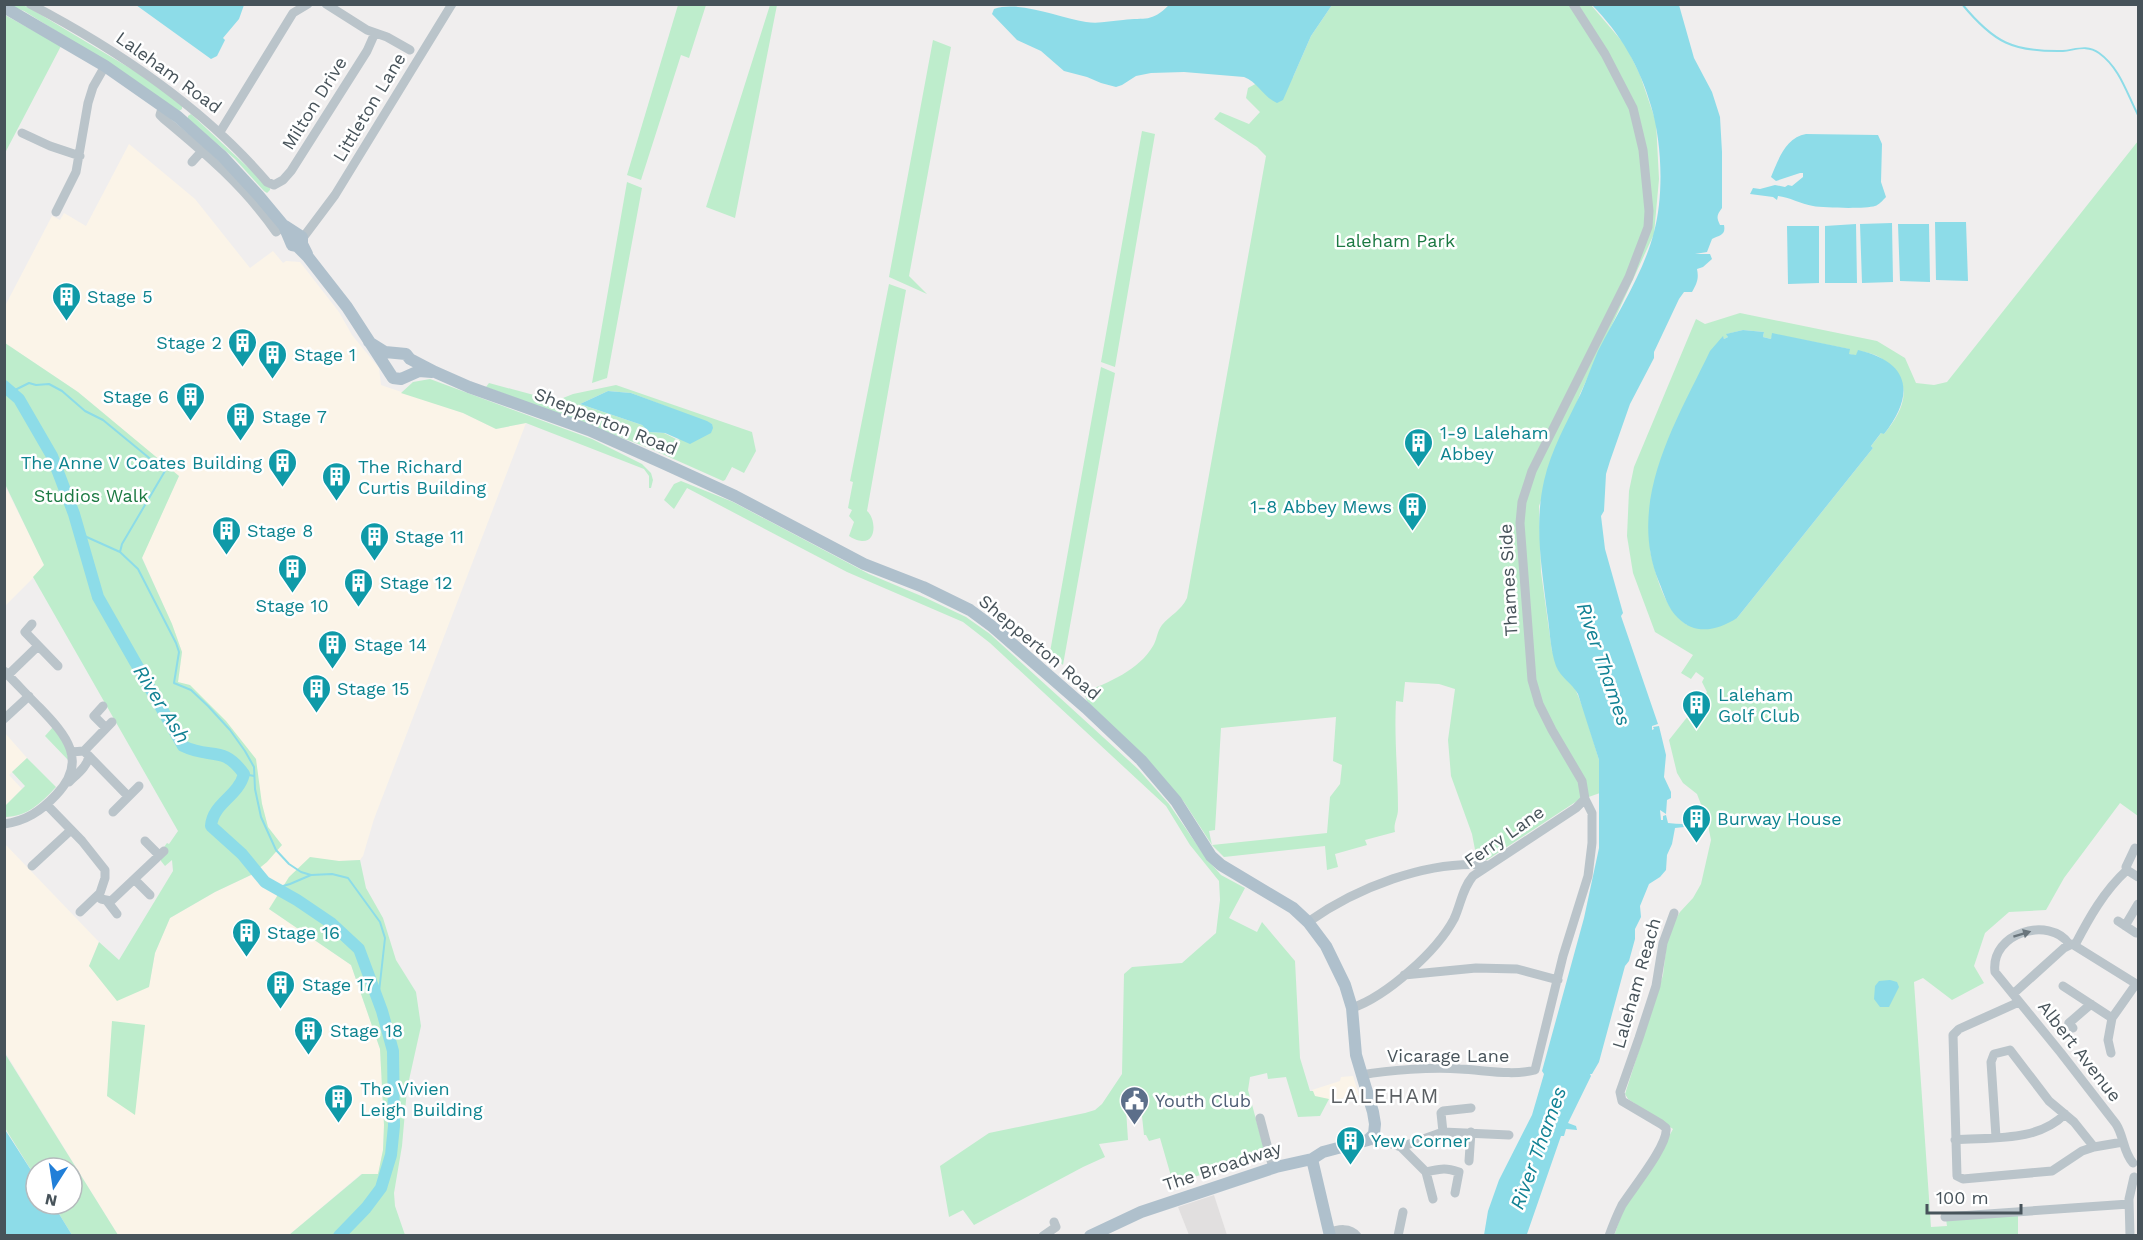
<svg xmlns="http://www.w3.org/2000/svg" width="2143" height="1240" viewBox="0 0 2143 1240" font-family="'Work Sans',sans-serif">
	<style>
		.commercial { fill: #fbf4e8 }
		.education { fill: #e1dfdf }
		.green { fill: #beedcc; fill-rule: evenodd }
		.water { fill: #8ddce8 }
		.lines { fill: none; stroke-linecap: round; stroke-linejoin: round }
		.stream { stroke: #8ddce8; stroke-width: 2 }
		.river { stroke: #8ddce8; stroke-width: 12 }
		.minor { stroke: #bac4ca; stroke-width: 9 }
		.major { stroke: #afc0cc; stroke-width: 12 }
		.oneway { fill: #6a757c }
		.labels { text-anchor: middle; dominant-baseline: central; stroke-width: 5; stroke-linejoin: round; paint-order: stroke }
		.street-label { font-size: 18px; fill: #47535a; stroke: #fff }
		.park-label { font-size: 18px; fill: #1b7942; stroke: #fff }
		.culture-label { font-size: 18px; fill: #0d838f; stroke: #fff; text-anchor: start }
		.service-label { font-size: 18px; fill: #4e5e75; stroke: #fff; text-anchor: start }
		.water-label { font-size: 20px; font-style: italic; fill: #128294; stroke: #fff }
		.quarter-label { font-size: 21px; letter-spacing: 1.5px; fill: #5b5f63; stroke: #fff }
	</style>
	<rect width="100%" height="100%" fill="#f0eeee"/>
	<!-- commercial -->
	<path class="commercial" d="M129,144L195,199L250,268L273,251L283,263L286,261L300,262L339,312L352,335L379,368L381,385L463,413L496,429L526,423L374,819L363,856L360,860L339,861L310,858L269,909L351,965L380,1049L384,1125L383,1150L378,1175L361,1174L289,1235H118L5,1052V844L99,942L89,966L149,987L155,953L170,918L215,892L251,875L282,845L268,827L262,804L178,682L182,652L172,624L142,557L179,476L78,392L5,343V306L52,216L60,220L64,213L86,226Z
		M4,484L45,566L5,606H4Z
		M5,733L27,758L9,775L22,789L5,806Z
		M1353,1076L1359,1095L1334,1100L1323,1099L1315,1096L1312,1090L1340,1081L1341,1077Z"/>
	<!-- education -->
	<path class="education" d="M1214,1195L1227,1235H1189L1178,1207Z"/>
	<!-- green -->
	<path class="green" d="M8,5H23L33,10L143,76L182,104V109L179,111L119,70L24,11Z
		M678,5H706L689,58L681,55L641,180L627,175Z
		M770,5H777L735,218L706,207Z
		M1332,5H1591L1626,46L1640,75L1656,122L1659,179L1654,234L1580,394L1539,506L1541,572L1552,651L1574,686L1584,710L1599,760L1600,793L1577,801L1487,860H1477L1472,834L1451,776L1448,740L1455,689L1439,684L1405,682L1403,702L1396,701C1394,738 1398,773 1398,809C1398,818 1393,823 1395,832L1365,840L1367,845L1335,854L1338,867L1327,870L1325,846L1224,857L1212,845L1184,802L1171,788L1087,701L1084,692C1108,683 1139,670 1153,646C1157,640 1157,631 1162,625C1170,615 1181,611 1187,598L1266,156L1257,147L1214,119L1220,112L1249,124L1260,112L1246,98L1248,88L1259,82L1293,77L1311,36ZM1336,717L1333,761L1342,765L1340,784L1330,797L1327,833L1212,845L1209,831L1215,830L1221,728Z
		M5,15L61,46L5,153Z
		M933,40L951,47L909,276L927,294L889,277Z
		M191,114L270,188V190L267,193L264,191L235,159L188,119V116Z
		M1142,131L1155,134L1115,367L1101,362Z
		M2138,141V816L2120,803L2064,878L2046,910L2009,912L1985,933L1974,966L1984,983L1952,1000L1923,978L1914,982L1931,1227L1947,1226L1946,1219L2018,1214V1235L1614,1236L1624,1207L1658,1157L1673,1129L1628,1099L1625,1094L1663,975L1668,932L1680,912L1693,898L1701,884L1711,840L1707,820L1697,794L1683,783L1677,773L1669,740L1707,692L1702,682L1704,678L1696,672L1691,679L1681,673L1693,655L1655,632L1633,573L1627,536L1629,491L1634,467L1696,319L1705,324L1740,313L1877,341L1905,358L1916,383L1934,385L1947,382ZM1743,330L1764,332L1763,337L1771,339L1773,334L1849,349V354L1857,356L1858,351C1877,354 1881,356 1894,371C1914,391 1899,416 1884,434L1882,432L1871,446L1873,448L1737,618L1687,625C1664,609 1656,576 1650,550L1723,337L1724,339L1728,337L1727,334Z
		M627,182L642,188L607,378L592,383Z
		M889,284L906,290L867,511C875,517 878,542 862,541C858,541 852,538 849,536L854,522L849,516L852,510L848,508L853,482L850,481Z
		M5,343L78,392L179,476L142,558L172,624L182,652L178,682L190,685L226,721L256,759L262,804L268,827L282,845L267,862L251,875L215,892L170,918L155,953L149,987L117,1001L89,966L99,942L119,960L173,871L172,860L165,866L161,861C161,853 162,849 167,843L169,844L178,831L33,577L44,565L5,484Z
		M1101,367L1115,373L1063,665L1050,652Z
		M430,379L592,439L642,464L651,473L653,480L651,488H649V476L644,469L526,423L496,429L463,413L401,393L413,382Z
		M489,383L545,398L558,400L573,394L616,385L752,432L756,451L744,473L732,467L725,480L723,481L649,448L486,387ZM608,391L631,393L712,424L678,440L664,433L649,432L642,425L580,404Z
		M681,481L733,502L869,574L926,598L966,617L990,634L1138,769L1169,804L1206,858L1221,875L1245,888L1229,918L1257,932L1262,922L1295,961L1300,1058L1310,1091H1313L1315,1096L1329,1099L1320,1116L1298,1117L1286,1077L1268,1079L1267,1073L1250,1077L1248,1090L1266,1156L1173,1183L1160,1138L1149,1141L1146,1135H1144L1141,1107L1126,1109L1128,1140L1099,1144L1105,1157L1083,1167L974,1225L963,1210L949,1217L940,1166L989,1133L1085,1113L1095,1110L1102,1104L1122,1074L1124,974L1132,967L1182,963L1216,933L1220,900L1219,881L1190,845L1166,806L990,643L963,622L847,572L687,488L674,509L664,500L674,484Z
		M53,727L65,743L69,761L45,736Z
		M27,758L56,787C41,803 27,817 5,817V806L25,786L12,772Z
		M310,857L339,861L360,860L366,888L383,918L396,960L416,992L421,1026L407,1089L402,1146L394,1193L395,1206L405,1235H289L362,1174H378L383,1150L384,1125L380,1049L351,965L269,909L289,877Z
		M112,1021L145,1025L135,1115L107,1096Z
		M4,1052L118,1235H72L53,1204H72V1168H36V1178L5,1128Z"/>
	<!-- water -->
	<path class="water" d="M136,5L244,4V5L239,19L223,38L225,40L217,56L211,59Z
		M1169,5H1332L1311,36L1283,100L1277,103C1263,97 1258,82 1244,77L1184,72L1151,73L1136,76L1122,85L1116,87L1101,83L1087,77L1064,71L1041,51L1017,40L992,14L994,9C1020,0 1059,18 1086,22C1099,24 1110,21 1123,20C1146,17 1151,23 1169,5Z
		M1592,5H1679L1694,58L1712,92L1720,117L1722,152V208C1717,215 1716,217 1720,225H1724C1726,235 1720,235 1712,239L1707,252L1695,254H1710L1712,259L1703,267L1697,269C1699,279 1697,283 1692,292H1684L1679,299L1654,352V358L1630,404L1610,461L1606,474L1604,511L1601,516L1605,549L1623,613L1621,616L1658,724L1652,726V730L1654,729L1653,727L1659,726L1666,755L1664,777L1671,792V798L1667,800L1666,814L1660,810L1661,820H1663V816L1666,815L1668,823C1681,824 1695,826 1706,818L1707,820L1703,825L1675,828L1672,844L1667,855L1666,870L1660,877L1649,884L1640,906L1641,917L1635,929V939L1629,961L1625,966L1599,1062L1592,1074H1590L1591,1076L1568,1123L1576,1126L1577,1130L1566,1129L1564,1136H1561L1527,1234L1525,1236L1484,1235L1488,1211L1499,1180L1532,1115L1544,1074L1542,1071L1584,918L1599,848V760L1578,694C1572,683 1561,678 1556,666C1550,649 1550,630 1547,612C1542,569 1534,525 1544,481C1551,450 1567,422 1581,393C1587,379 1592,365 1598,351C1617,314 1644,272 1654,232C1664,195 1662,142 1651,106C1640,67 1620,33 1592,5Z
		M1806,134L1878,135L1882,144L1881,182L1886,197C1883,200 1879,205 1875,206C1866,209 1824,208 1813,206C1801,204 1789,197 1778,196L1777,200L1773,197L1750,194L1753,188L1760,189L1775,185L1785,187L1788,185L1792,186L1803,177V173H1800L1776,181L1771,177C1778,160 1786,137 1806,134Z
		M1935,222H1966L1968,281L1936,280Z
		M1892,223L1893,282L1862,283L1860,224Z
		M1856,224L1857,283H1825V226Z
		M1929,224L1930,282L1900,281L1898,224Z
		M1787,226H1819V283L1788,284Z
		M1743,330L1764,332L1763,337L1771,339L1772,333L1850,349L1849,354L1856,355L1858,350C1911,362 1915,395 1884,434L1881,433L1871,446L1873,448L1737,618C1718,630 1696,636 1678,618C1668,609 1664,594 1659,582C1626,501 1676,422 1710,351L1723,336L1724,339L1728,337L1726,334Z
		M608,391L631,393L707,421L712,424L713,428L711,433L690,444L665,433L649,432L642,425L580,404Z
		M1890,980L1897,982L1899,987L1889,1007H1880L1874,999L1875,986L1879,981Z
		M4,1128L36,1178V1204H53L72,1235H5Z"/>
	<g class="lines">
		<!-- stream -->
		<path class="stream" d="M1962,4C1994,43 2013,52 2063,51C2075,50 2087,44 2099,53C2120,68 2127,94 2138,115
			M11,392L29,383L36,385L49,384L62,391L85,411L103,420L165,471L122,544L120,552
			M80,534L120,552L138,569L176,643L179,652L174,683L191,690L208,706L230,730L245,751L254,767L255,789L261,817L276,850L289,864L301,872L311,875L332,874L348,878L380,922L385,938L378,1001
			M244,774L254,776
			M276,888L290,884L311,875"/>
		<!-- river -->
		<path class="river" d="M4,386L19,399L52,456L74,514L98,597L183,746C211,760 222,744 244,774C238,797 213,803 211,826L242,854L265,882L297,900L331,923L359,949L382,1011L393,1051L394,1126L391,1155L381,1188L366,1208L339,1236"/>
		<!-- minor -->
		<path class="minor" d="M30,4C116,49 204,108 267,182L274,185L283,180L291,171L367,51L375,33
			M326,4L367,30L387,37L410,50
			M163,105L160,115L164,119C205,153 245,187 276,232L284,226
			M220,132L293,13L308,4
			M22,133L50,146L80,156
			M192,162L202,151
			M56,212L76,172L88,103L93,87L105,66
			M302,239L335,195L452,4
			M32,624L25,632L58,666
			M4,671C17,684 28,696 40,708C66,735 89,761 56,795C41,811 26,821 4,824
			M8,675L38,646
			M103,706L94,716L106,728
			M4,719L29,696
			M84,751L112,722
			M71,752L84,751L128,796
			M69,782C77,774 87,767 89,756
			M47,805L82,841L105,870V878L100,893L80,912
			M113,812L139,786
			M145,841L159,855
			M2135,848L2126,867L2127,870L2138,877
			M32,866L71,830
			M135,880L150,895
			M98,895L101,899L111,901L164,851
			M107,901L117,914
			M2118,921L2136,933
			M1308,922C1356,888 1427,860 1486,865
			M2125,926L2138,904
			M2069,944C2050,916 1990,932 1995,972L2061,1053L2116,1124C2124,1136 2123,1152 2133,1163
			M2075,945C2089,918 2104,891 2127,870
			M1404,975L1476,968L1517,969L1558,980
			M2063,986L2112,1018L2136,984
			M2013,994L2064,948L2072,944L2138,985
			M2019,1002L1959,1029L1953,1035L1957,1176L1963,1179L2052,1171L2082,1151L2094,1147
			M1352,1008C1387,996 1437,951 1454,919C1461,904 1462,889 1473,876L1576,808L1585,799
			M2073,1028L2069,1023L2091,1004
			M2111,1053L2108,1040L2112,1018
			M1361,1075C1390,1070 1431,1067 1460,1069C1484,1070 1512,1076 1535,1070L1563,956L1588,876L1592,843V813L1585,799L1582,781L1552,730L1539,704L1532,680L1520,523L1522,502L1532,471L1629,277L1648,227L1649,211L1643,150L1633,108L1605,54L1573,4
			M1260,1118L1273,1168
			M1443,1132L1441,1113L1443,1111L1471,1108
			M1996,1137L1991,1062L1994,1054L2010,1050L2049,1101L2074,1122L2094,1147L2123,1142
			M1368,1140L1389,1143L1401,1147L1443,1132L1509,1135
			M1955,1140C1992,1137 2038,1142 2065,1114
			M1401,1147L1426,1172C1441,1169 1443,1167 1459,1172L1455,1193
			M1469,1161L1471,1132
			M1426,1172L1433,1199
			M1945,1217L2129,1204
			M1329,1233C1338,1229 1350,1227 1357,1236
			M1043,1236L1056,1227L1054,1222
			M1398,1236L1403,1212
			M1609,1236C1613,1225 1617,1215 1622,1205C1632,1189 1669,1144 1666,1128L1661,1124L1622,1101L1620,1092L1639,1038L1656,986L1663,943L1674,913
			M2130,1236L2129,1199L2134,1177"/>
		<!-- major -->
		<path class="major" d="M4,7L105,66L178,117L222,156L259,196L284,226L292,245L297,246L308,257L347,307L393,378L401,379L419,371L432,372
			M285,226L302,237V244L307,254
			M369,342L385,352L406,354L410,359L435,372L469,387L589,430L665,464L735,496L864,564L923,587L970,610L993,627L1086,708L1141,760L1176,801L1211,856L1221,865L1293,908L1308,922L1326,946L1345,985L1352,1008L1356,1055L1373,1112L1375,1124L1374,1134L1368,1140L1323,1152L1312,1159L1276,1167L1141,1212L1090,1236
			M1312,1159L1330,1236"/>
	</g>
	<!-- one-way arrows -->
	<defs><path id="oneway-solid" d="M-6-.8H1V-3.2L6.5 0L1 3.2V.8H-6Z" transform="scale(1.5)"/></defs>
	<use class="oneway" href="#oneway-solid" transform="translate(2022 934) rotate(-17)"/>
	<!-- icons -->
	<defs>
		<symbol id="building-pin" viewBox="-11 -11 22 30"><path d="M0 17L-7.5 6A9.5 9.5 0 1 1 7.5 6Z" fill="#0f9aa8" stroke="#fff"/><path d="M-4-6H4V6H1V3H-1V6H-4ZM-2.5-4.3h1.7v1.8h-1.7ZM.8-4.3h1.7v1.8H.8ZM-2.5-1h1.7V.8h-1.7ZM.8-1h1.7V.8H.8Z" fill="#fff"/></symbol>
		<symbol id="civic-pin" viewBox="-11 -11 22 30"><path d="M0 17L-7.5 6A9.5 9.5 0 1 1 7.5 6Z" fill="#5c6f8a" stroke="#fff"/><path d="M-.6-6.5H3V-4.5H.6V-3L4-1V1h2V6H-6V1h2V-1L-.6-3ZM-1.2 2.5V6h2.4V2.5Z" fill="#fff"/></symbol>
	</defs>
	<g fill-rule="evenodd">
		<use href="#building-pin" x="50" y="280" width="33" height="45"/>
		<use href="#building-pin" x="226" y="326" width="33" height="45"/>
		<use href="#building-pin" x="256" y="338" width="33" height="45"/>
		<use href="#building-pin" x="174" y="380" width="33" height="45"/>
		<use href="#building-pin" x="224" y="400" width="33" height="45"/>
		<use href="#building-pin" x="1402" y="426" width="33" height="45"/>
		<use href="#building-pin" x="266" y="446" width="33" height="45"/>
		<use href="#building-pin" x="320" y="460" width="33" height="45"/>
		<use href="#building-pin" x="1396" y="490" width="33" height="45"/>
		<use href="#building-pin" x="210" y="514" width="33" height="45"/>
		<use href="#building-pin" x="358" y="520" width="33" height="45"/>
		<use href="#building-pin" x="276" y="552" width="33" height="45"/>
		<use href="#building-pin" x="342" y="566" width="33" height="45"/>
		<use href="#building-pin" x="316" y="628" width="33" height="45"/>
		<use href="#building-pin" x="300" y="672" width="33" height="45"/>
		<use href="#building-pin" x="1680" y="688" width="33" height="45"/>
		<use href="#building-pin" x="1680" y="802" width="33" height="45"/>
		<use href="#building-pin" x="230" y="916" width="33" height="45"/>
		<use href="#building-pin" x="264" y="968" width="33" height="45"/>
		<use href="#building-pin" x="292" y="1014" width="33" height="45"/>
		<use href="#building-pin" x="322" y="1082" width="33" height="45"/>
		<use href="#civic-pin" x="1118" y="1084" width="33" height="45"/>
		<use href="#building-pin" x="1334" y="1124" width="33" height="45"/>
	</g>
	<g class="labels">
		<!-- street labels -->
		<g class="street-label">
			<text transform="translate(169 72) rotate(36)">Laleham Road</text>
			<text transform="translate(314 103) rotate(-58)">Milton Drive</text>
			<text transform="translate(369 107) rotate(-59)">Littleton Lane</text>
			<text transform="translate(606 421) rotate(22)">Shepperton Road</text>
			<text transform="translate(1508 580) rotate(-93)">Thames Side</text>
			<text transform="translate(1040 647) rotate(40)">Shepperton Road</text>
			<text transform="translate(1504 836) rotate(-35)">Ferry Lane</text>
			<text transform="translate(1636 983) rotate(-74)">Laleham Reach</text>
			<text transform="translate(2080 1051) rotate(52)">Albert Avenue</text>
			<text x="1448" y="1055">Vicarage Lane</text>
			<text transform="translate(1222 1166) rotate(-18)">The Broadway</text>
		</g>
		<!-- park labels -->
		<g class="park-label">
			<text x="1395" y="240">Laleham Park</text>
			<text x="91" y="495">Studios Walk</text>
		</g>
		<!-- culture labels -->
		<g class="culture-label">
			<text x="87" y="296">Stage 5</text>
			<text x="222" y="342" text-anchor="end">Stage 2</text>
			<text x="294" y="354">Stage 1</text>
			<text x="169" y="396" text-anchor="end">Stage 6</text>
			<text x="262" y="416">Stage 7</text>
			<text x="1440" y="432">1-9 Laleham<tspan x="1440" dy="21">Abbey</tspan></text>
			<text x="262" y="462" text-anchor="end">The Anne V Coates Building</text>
			<text x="358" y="466">The Richard<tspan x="358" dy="21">Curtis Building</tspan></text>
			<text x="1392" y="506" text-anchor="end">1-8 Abbey Mews</text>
			<text x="247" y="530">Stage 8</text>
			<text x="395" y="536">Stage 11</text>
			<text x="380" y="582">Stage 12</text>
			<text x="292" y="605" text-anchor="middle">Stage 10</text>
			<text x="354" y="644">Stage 14</text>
			<text x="337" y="688">Stage 15</text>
			<text x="1718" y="694">Laleham<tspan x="1718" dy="21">Golf Club</tspan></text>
			<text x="1717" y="818">Burway House</text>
			<text x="267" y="932">Stage 16</text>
			<text x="302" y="984">Stage 17</text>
			<text x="330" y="1030">Stage 18</text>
			<text x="360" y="1088">The Vivien<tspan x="360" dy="21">Leigh Building</tspan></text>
			<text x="1371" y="1140">Yew Corner</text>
		</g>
		<!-- service labels -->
		<g class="service-label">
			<text x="1155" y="1100">Youth Club</text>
		</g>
		<!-- water labels -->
		<g class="water-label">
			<text transform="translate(1604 664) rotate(71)">River Thames</text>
			<text transform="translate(162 704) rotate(58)">River Ash</text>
			<text transform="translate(1538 1148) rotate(-70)">River Thames</text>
		</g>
		<!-- quarter labels -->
		<g class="quarter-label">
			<text x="1385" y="1095">LALEHAM</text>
		</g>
	</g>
	<!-- border -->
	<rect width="2143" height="1240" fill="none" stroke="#47535a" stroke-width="12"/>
	<!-- north arrow -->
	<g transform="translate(54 1186) rotate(192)"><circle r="28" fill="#ffffff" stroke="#b5babd" stroke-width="1.5"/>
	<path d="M0-4.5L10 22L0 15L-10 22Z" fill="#217fd8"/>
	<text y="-9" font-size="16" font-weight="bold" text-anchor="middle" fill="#47535a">N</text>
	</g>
	<!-- scale -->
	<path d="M1927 1204v9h94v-9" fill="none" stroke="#47535a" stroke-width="3"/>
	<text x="1936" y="1204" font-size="18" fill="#47535a" stroke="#ffffff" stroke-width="4.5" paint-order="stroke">100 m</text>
</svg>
